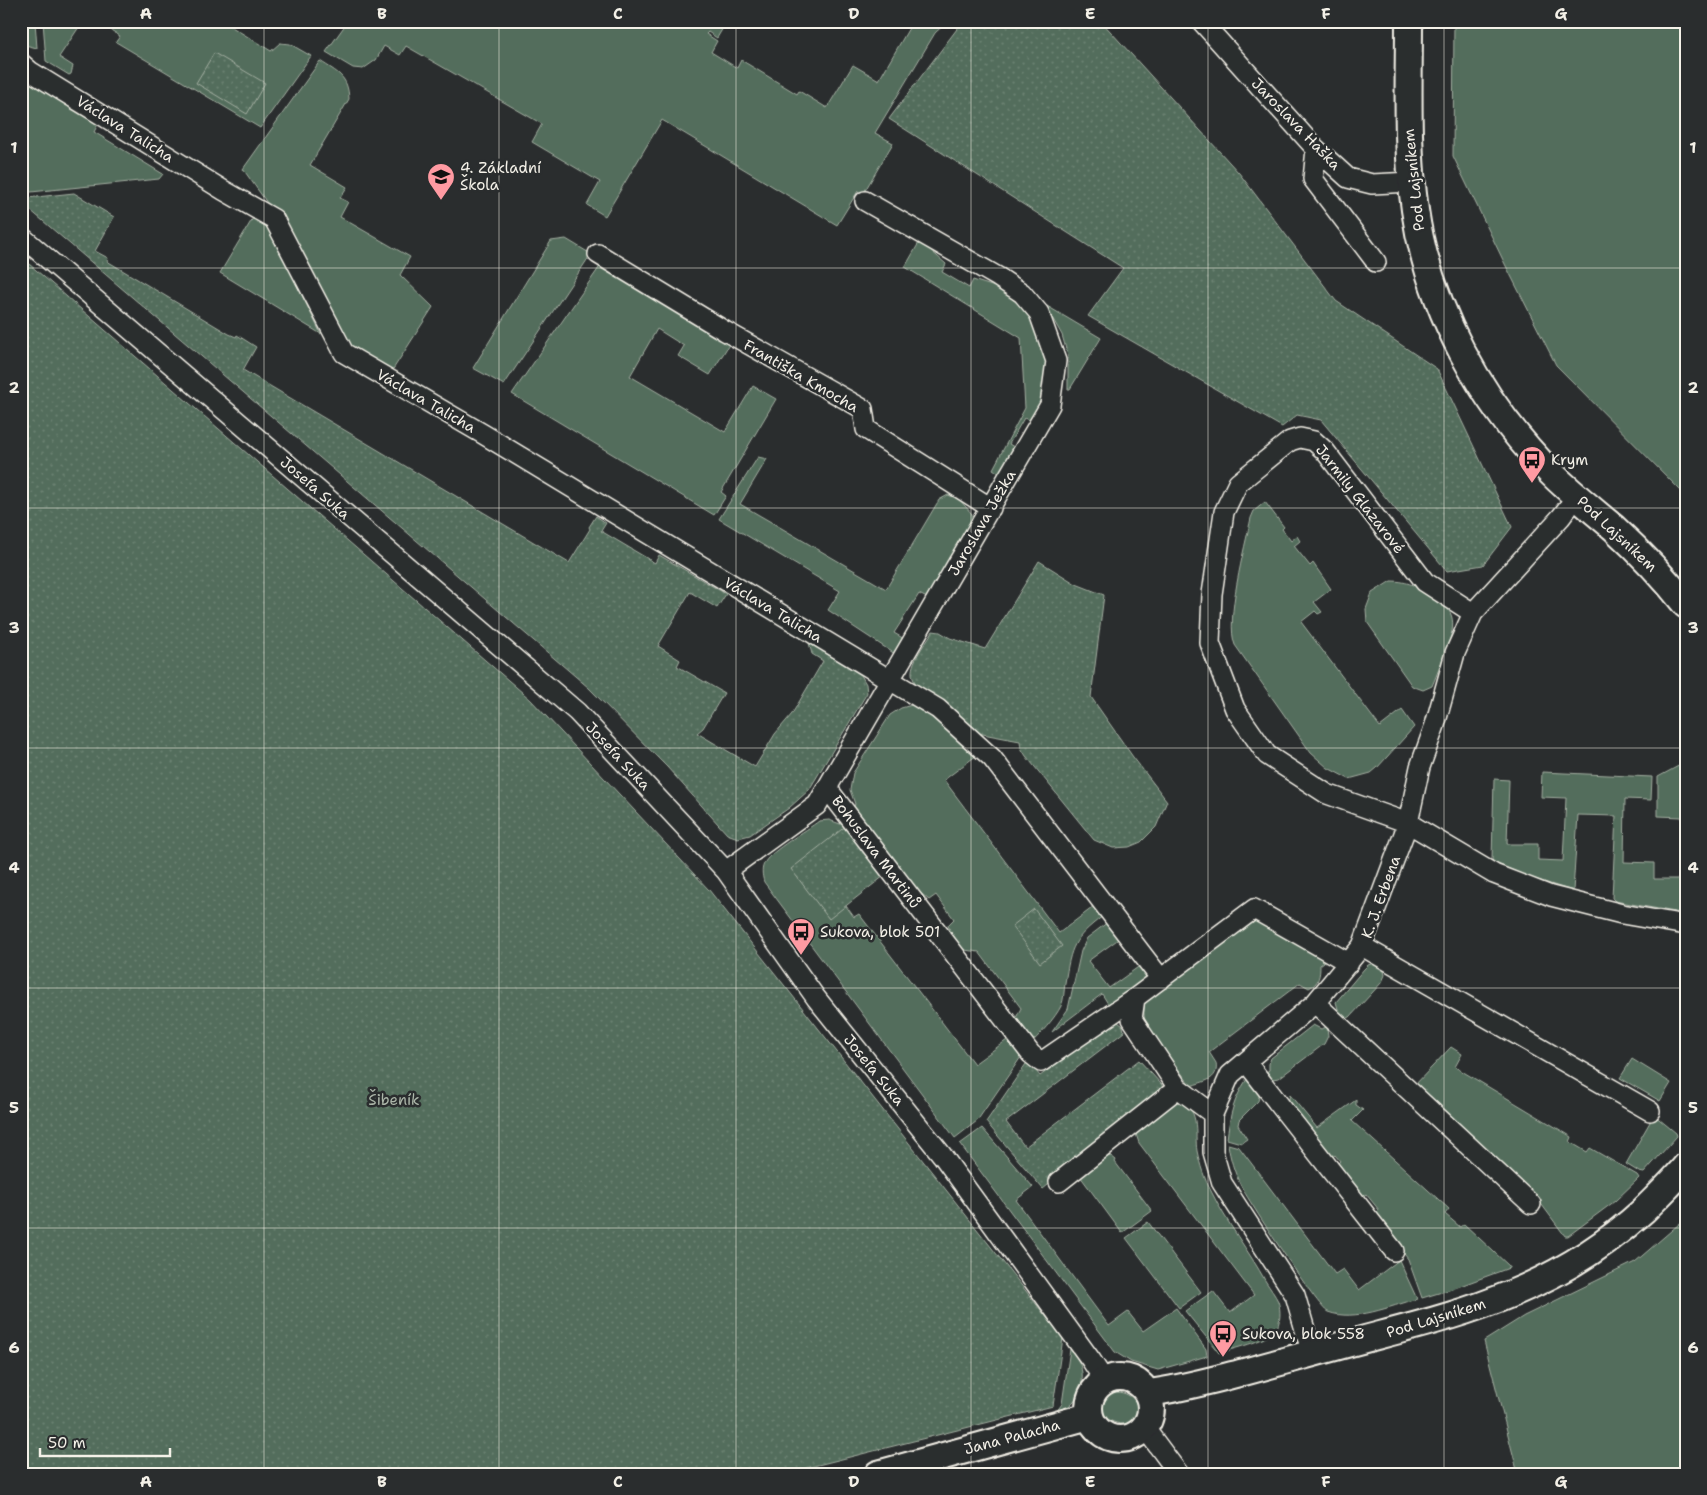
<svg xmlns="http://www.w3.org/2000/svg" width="1707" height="1495" viewBox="0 0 1707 1495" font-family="'Shantell Sans',sans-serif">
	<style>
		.green { fill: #536d5c; stroke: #a4afa2 }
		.park { fill: url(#park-dots); stroke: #a4afa2 }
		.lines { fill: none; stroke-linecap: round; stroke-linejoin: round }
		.street-casing { stroke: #f4f1e8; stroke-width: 22 }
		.secondary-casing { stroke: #f4f1e8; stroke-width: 30 }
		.street { stroke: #2a2d2e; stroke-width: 19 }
		.secondary { stroke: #2a2d2e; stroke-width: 26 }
		.grid { fill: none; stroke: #f4f1e8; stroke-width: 1; stroke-opacity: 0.55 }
		.labels { text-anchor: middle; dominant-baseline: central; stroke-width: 5; stroke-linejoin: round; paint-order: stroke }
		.street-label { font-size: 15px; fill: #f4f1e8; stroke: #2a2d2e }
		.poi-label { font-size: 15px; fill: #f4f1e8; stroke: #2a2d2e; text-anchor: start }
		.park-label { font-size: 15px; fill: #acb6a9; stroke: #2a2d2e }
		.neatline { fill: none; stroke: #f4f1e8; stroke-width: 2 }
		.grid-label { font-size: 16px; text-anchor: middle; font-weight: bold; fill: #f4f1e8 }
	</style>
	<defs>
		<pattern id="park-dots" width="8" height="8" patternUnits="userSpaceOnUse" patternTransform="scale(1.25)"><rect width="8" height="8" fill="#536d5c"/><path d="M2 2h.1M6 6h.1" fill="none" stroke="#6c8273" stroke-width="1.8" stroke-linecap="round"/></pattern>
	</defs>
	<rect width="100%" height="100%" fill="#2a2d2e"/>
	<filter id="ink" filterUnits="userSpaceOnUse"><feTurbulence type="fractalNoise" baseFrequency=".02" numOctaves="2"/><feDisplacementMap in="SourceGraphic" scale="10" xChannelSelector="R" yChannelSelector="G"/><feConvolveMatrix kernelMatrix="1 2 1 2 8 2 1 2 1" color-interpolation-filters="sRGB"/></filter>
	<g filter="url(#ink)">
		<!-- green -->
		<path class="green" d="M21,21H35L37,48L21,44Z
			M43,21H83L59,57L73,66L71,74L69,75L46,61Z
			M97,21H222L271,51L280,43L290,44L311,56L260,128L116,42L120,36Z
			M348,21H727L717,38L708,32L706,34L717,41L711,52L737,68L741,60L797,94L799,91L827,108L853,65L879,80L913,21H948L935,33L875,133L893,143L863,194L858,191L837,225L662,120L605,216L587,205L600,182L532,142L542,124L406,46L400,55L384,46L376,60L363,69L353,68L326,52Z
			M1454,21H1686V496L1556,365L1504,262L1453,156Z
			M320,61C338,73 348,76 349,99L310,165L347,187L340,198L348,202L340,217L410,257L400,275L433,307L390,374L335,337L270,207L243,169Z
			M21,69L74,98L69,108L98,124L94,132L163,174L159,179L21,193Z
			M261,212L321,334L220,273L256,213Z
			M566,239L591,254L504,385L473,368L551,241Z
			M920,241L946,264L942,272L969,288L973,280L1001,289L1034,318L1046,342L1051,382L1033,422L1024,418L1009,444L1017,449L1006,478L993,469L1025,408L1021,338L905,267Z
			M601,265L730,343L710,375L678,356L684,346L657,329L630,376L725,432L753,386L776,399L721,492L726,496L714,515L512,394Z
			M1047,306L1101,338L1070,389H1068V356L1062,335L1046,307Z
			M758,457L767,459L740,504L886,589L939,500L948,495L959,499L972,514L971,538L927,598L919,594L894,633L906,640L898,656L828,610L840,591L719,519Z
			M1265,502L1284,527L1282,529L1291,541L1297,536L1300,541L1294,546L1310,566L1313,563L1331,589L1314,602L1322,612L1318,614L1315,611L1301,622L1380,727L1402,710L1414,727L1377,768L1371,773L1349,779L1328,768L1311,753L1235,645C1225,621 1245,546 1251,518L1254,511Z
			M1391,581C1405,581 1415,585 1427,592C1455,608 1458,621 1446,649C1442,662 1437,674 1432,686L1423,690L1412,686L1367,622L1366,609L1372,593Z
			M912,705H922L977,755L944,780L1059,933L1092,908V906L1094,904L1103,916C1073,939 1071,946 1065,983C1064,990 1064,1000 1061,1006C1056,1017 1038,1037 1029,1045L1016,1018L1021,1008L979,952L957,949L948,925L954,919L936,895L929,900L904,879L852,811L855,804L850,790L853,773L890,715L901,708Z
			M1686,762V914L1615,901L1612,898L1616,816L1578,815L1573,891L1531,878L1495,863L1492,860L1494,779L1509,780L1507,844H1538V860L1563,861L1566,798L1541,797L1542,772L1652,777L1651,800L1625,799L1624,862L1654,863V879H1680L1682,817L1658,816V777Z
			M829,820L846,826V906L854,917L859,914L974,1064L1007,1040L1006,1038L1009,1036L1023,1054L977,1121L955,1138L764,882C762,875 761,868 765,862C771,851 807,830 819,821Z
			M1252,916L1320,955L1324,962L1320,965C1320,975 1319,984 1309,988L1300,983L1209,1052L1216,1063C1219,1081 1203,1081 1191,1086L1147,1027C1143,1016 1143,1009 1146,998Z
			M1108,922L1120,938L1088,961L1109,988L1141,965C1145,972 1148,975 1143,982L1110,1007L1102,994L1052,1032L1068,1009L1081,951L1087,938Z
			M1377,962L1383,967L1385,975L1382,982L1350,1017L1346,1019L1336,1016L1338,1009L1336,1002L1364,969L1368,965Z
			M1313,1025L1321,1029L1327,1027L1328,1036L1324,1044L1279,1078L1272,1079L1266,1078L1264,1074L1269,1070V1064L1271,1058Z
			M1451,1047L1462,1054L1455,1067L1572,1137L1570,1142L1587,1152L1590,1148L1637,1175L1639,1178L1615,1201L1568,1236H1565L1542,1205L1413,1087Z
			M1632,1059L1671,1083L1660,1101L1620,1078Z
			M1247,1079L1253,1081L1260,1093L1258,1101L1239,1120L1238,1125L1247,1139L1241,1143L1227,1139C1230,1115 1233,1100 1247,1079Z
			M1290,1095L1317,1128L1356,1100V1105L1363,1110L1352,1121L1449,1209L1445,1214L1460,1227L1464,1224L1509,1266V1268L1452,1289L1422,1298L1408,1259L1374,1215L1379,1210L1366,1194L1360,1198L1335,1166L1340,1161L1335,1155L1330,1159L1288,1102Z
			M1175,1102C1202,1104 1194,1134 1197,1151C1200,1165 1204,1178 1211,1191C1226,1222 1249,1251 1266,1282C1270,1288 1275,1295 1278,1301C1281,1310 1281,1323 1275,1331C1266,1341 1232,1349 1219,1353L1185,1311L1213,1291L1230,1313L1254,1295L1139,1143L1136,1134L1138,1129Z
			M1654,1115L1676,1133L1677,1136L1644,1173L1639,1172L1626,1164Z
			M982,1128L1033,1187L1016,1200L1109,1326L1128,1312L1143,1331L1176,1308L1206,1349L1207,1356L1158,1370L1131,1362L1115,1352L960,1144Z
			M1228,1144L1239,1147L1335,1274L1343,1269L1359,1290L1399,1260L1417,1299C1390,1306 1355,1322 1328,1312C1319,1309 1247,1199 1240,1184C1234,1171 1230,1158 1228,1144Z
			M1111,1156L1116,1160L1115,1162L1152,1211L1122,1233L1080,1176L1100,1158Z
			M1686,1218V1474H1518L1484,1341L1524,1316L1635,1262Z
			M1148,1222L1201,1292L1179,1308L1126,1238Z
			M1070,1349C1073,1353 1077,1357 1079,1362C1088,1382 1078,1407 1056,1412L1062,1404Z
			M1110,1392C1124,1390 1139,1398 1140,1413L1136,1422C1111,1432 1082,1404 1110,1392Z"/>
		<!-- park -->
		<path class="park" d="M963,21H1101L1239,173L1336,301L1437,369L1512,527L1483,565L1447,571L1321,420L1297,415L1282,427L1088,316L1123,268L889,119Z
			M214,53L265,83L247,114L196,83Z
			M74,193L114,217L95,251L108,258L107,261L229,334L236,337L237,335L256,347L243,370L569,563L590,529L589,527L596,516L606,523L601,531L655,563L659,555L726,594L717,608L690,592L658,646L680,660L677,666L724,693L703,728L697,733L755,767L775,734L792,714L823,661L812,654L809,643L861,675L866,684L867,693L809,790L789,808L750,835L738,838L727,834L667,767L589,688L22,203L27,198Z
			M21,257L531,700L709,890L1063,1338L1053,1406L782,1474H21Z
			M1039,561L1076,584L1104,595L1091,697L1133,757L1167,801L1156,827L1141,842L1129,847L1113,848L1094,840L1026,756L1021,748L1020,741L972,732L918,688C916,683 912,679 912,673C911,661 927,641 933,631L940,632L950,638L985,649Z
			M846,826L884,876L829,919L791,869Z
			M1034,909L1062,946L1040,963L1012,926Z
			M1118,1022L1123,1026L1124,1032L1006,1122L1025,1147L1139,1060L1162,1085L1163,1092L1043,1189L986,1122L1028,1061L1040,1076L1110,1024Z"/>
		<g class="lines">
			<defs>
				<path id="street" d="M1201,21L1316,149L1348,178L1372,184L1411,182
					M21,63L30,71L223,190L274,219L344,353L483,434L938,709L992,758L1161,979
					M1316,149L1313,179L1376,262
					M21,236L577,712L726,871L816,998L942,1155L1091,1360L1104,1380
					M598,254L725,331L863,409L866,429L991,508
					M1473,613L1425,582L1325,451L1314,441L1300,438L1290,441L1238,483L1224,512L1212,594L1210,643L1235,709L1267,755L1327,794L1408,823L1494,874L1551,896L1622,914L1686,925
					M827,788L1031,1054L1041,1062L1135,998
					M726,871L817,805L1050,405L1056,361L1039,313L1022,293L998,277L865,201
					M1362,946L1650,1111
					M1315,1003L1531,1204
					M1246,1062L1394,1251
					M1213,1114L1178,1088L1132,1019L1135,998L1254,909L1349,963
					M1059,1182L1178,1088
					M1312,1354L1295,1295L1222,1183L1213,1152V1114L1230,1075L1315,1003L1362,946L1408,823L1420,767L1435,725L1455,653L1473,613L1561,517L1577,496
					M1144,1427L1179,1474"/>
				<path id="secondary" d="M1409,21C1409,84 1406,147 1415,210C1429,308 1482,404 1551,473C1571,493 1593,510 1614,528C1640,552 1664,577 1686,605
					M1089 1408a31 31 0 1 1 62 0a31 31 0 1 1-62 0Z
					M1148,1393C1181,1389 1212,1380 1244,1372C1276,1363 1307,1355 1339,1346C1397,1330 1457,1317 1513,1293C1561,1273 1606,1245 1644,1210C1658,1196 1673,1182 1686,1166
					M878,1474L1089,1416"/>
			</defs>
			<!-- street casing -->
			<use href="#street" class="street-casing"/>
			<!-- secondary casing -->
			<use href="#secondary" class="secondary-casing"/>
			<!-- street -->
			<use href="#street" class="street"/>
			<!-- secondary -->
			<use href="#secondary" class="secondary"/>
		</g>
	</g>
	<!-- grid -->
	<path class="grid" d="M264,21V1474M499,21V1474M736,21V1474M971,21V1474M1208,21V1474M1444,21V1474M21,268H1686M21,508H1686M21,748H1686M21,988H1686M21,1228H1686"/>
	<!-- icons -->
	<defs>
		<symbol id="school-pin" viewBox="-11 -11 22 30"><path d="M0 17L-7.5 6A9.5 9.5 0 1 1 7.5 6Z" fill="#ff9aa2" stroke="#2a2d2e"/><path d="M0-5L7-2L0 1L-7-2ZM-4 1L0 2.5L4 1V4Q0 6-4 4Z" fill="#111"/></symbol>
		<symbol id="bus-pin" viewBox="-11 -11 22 30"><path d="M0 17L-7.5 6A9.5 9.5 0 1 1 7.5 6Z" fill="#ff9aa2" stroke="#2a2d2e"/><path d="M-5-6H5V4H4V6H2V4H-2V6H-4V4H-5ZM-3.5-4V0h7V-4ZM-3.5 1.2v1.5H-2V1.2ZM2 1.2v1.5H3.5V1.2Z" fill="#111"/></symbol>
	</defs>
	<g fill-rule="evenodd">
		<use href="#school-pin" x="425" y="161" width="32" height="43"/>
		<use href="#bus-pin" x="1516" y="444" width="32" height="43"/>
		<use href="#bus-pin" x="785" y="916" width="32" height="43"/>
		<use href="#bus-pin" x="1207" y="1318" width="32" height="43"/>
	</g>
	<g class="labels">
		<!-- street labels -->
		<g class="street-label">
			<text transform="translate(1296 124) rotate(46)">Jaroslava Haška</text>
			<text transform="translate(125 129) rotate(32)">Václava Talicha</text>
			<text transform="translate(1414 180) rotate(-96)">Pod Lajsníkem</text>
			<text transform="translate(801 376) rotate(30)">Františka Kmocha</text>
			<text transform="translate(426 401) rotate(30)">Václava Talicha</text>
			<text transform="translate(315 488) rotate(41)">Josefa Suka</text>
			<text transform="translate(1360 499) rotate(52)">Jarmily Glazarové</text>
			<text transform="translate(982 523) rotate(-60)">Jaroslava Ježka</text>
			<text transform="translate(1617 534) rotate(43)">Pod Lajsníkem</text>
			<text transform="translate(773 610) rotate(31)">Václava Talicha</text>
			<text transform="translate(618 756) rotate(47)">Josefa Suka</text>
			<text transform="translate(876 852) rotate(53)">Bohuslava Martinů</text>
			<text transform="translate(1381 897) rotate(-70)">K. J. Erbena</text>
			<text transform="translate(874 1070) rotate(51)">Josefa Suka</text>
			<text transform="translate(1436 1318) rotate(-17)">Pod Lajsníkem</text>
			<text transform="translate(1012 1437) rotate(-15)">Jana Palacha</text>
		</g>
		<!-- poi labels -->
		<g class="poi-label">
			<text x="460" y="168">4. Základní<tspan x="460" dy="17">Škola</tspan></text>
			<text x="1551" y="460">Krym</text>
			<text x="820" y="932">Sukova, blok 501</text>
			<text x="1242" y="1334">Sukova, blok 558</text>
		</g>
		<!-- park labels -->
		<g class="park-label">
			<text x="394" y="1100">Šibeník</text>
		</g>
	</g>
	<!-- margin -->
	<rect width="1707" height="1495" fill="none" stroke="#2a2d2e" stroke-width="55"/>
	<!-- scale -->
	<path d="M40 1448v8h130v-8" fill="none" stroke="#f4f1e8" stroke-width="2.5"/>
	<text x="48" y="1448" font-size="15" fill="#f4f1e8" stroke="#2a2d2e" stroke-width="4" paint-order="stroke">50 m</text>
	<rect x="28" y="28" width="1652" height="1440" class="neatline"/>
	<g class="grid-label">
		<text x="146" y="19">A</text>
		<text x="382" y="19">B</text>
		<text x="618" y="19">C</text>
		<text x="854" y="19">D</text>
		<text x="1090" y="19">E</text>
		<text x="1326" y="19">F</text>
		<text x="1561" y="19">G</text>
		<text x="14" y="153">1</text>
		<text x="1693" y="153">1</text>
		<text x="14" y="393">2</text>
		<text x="1693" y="393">2</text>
		<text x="14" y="633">3</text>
		<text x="1693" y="633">3</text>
		<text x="14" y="873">4</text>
		<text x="1693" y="873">4</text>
		<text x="14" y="1113">5</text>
		<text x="1693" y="1113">5</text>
		<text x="14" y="1353">6</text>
		<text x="1693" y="1353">6</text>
		<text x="146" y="1487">A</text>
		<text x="382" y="1487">B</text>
		<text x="618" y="1487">C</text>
		<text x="854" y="1487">D</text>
		<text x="1090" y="1487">E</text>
		<text x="1326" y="1487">F</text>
		<text x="1561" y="1487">G</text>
	</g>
</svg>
